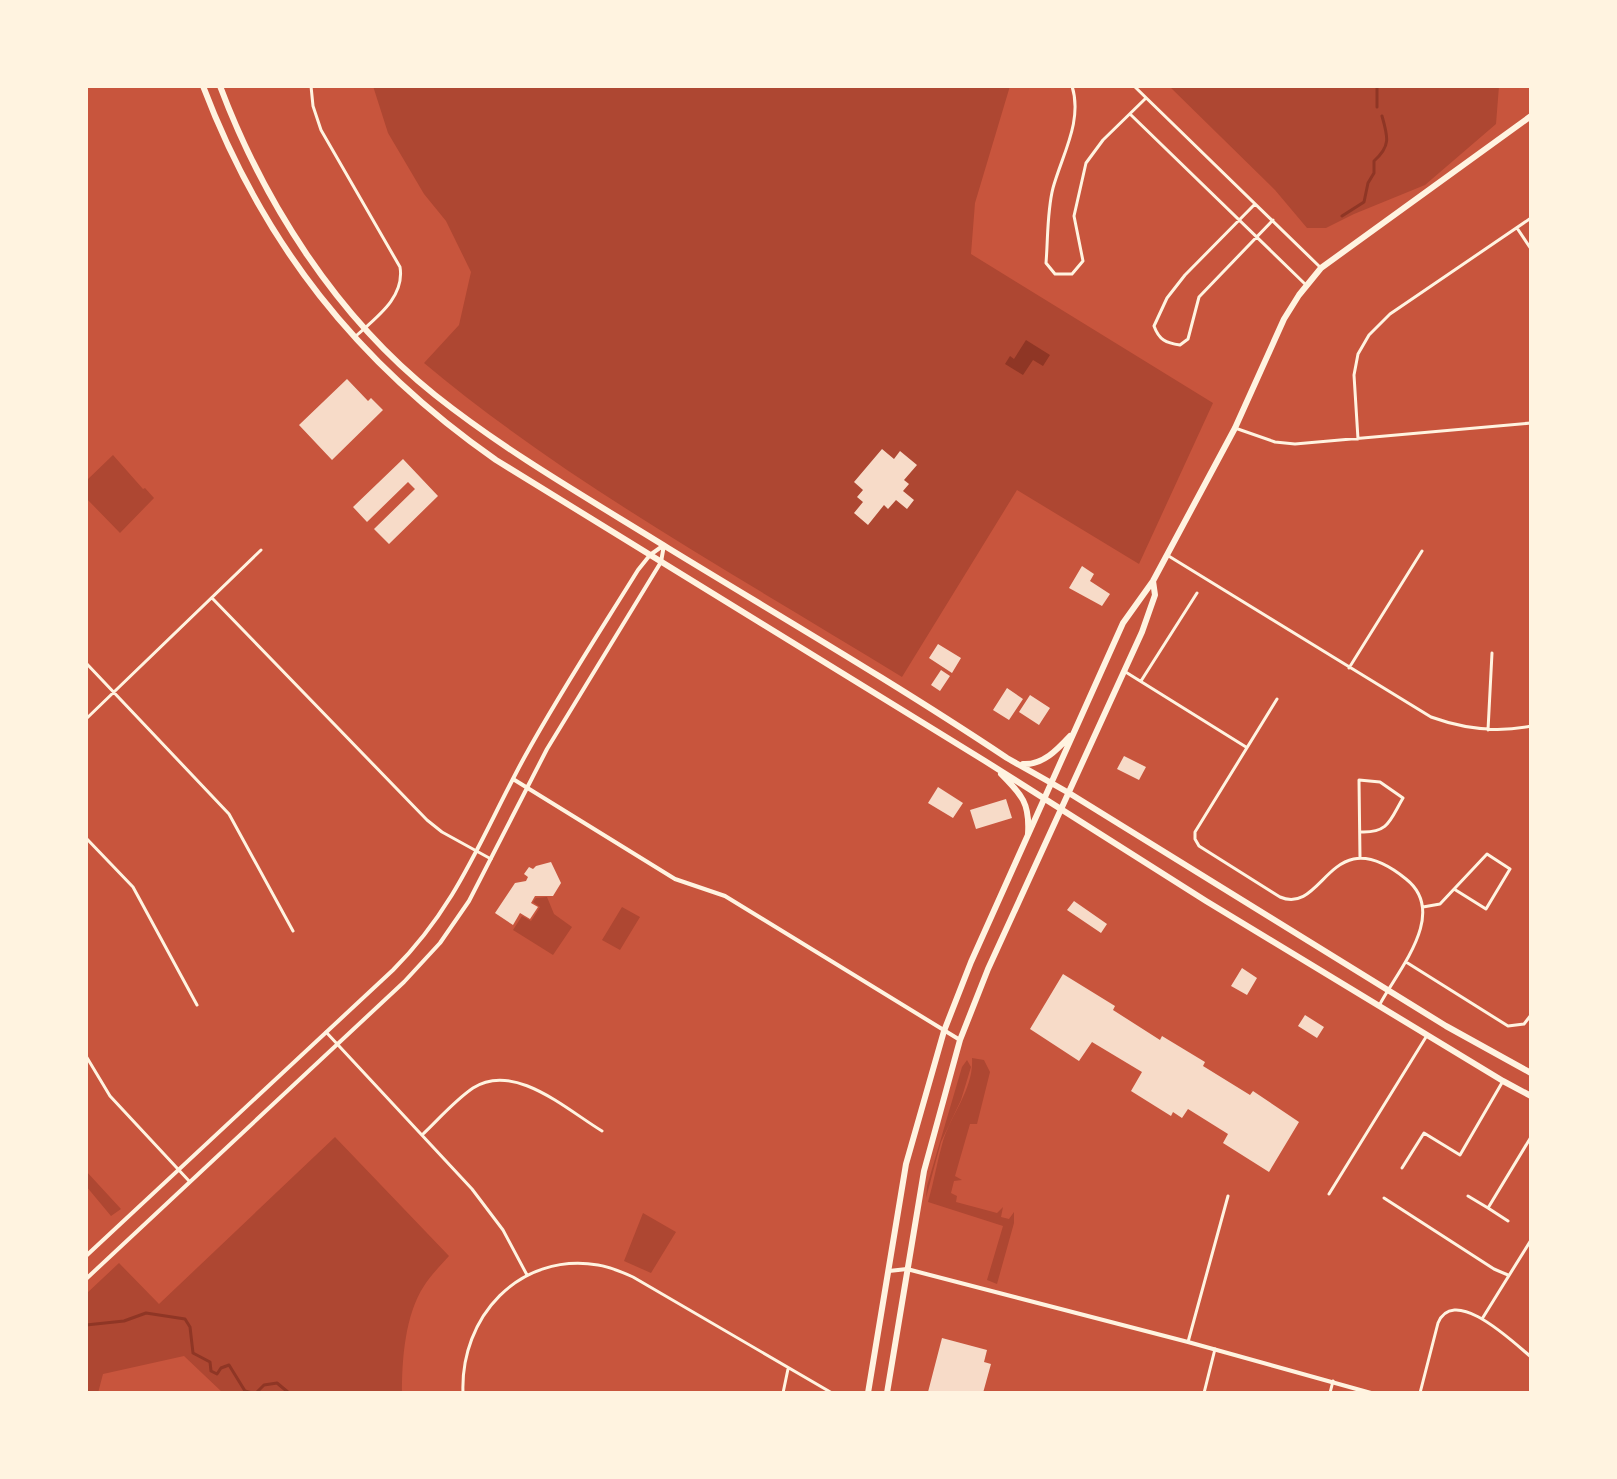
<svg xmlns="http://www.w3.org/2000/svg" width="1617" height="1479" viewBox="0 0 1617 1479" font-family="Merriweather,serif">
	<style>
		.green { fill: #ae4732 }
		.water { fill: #8f3625 }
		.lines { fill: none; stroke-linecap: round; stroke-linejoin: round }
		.stream { stroke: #8f3625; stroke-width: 3 }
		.building { fill: #f7dbc8 }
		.minor { stroke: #fff3e0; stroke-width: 3 }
		.tertiary { stroke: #fff3e0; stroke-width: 4 }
		.primary { stroke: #fff3e0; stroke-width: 6 }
	</style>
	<rect width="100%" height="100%" fill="#c8553d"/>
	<!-- green -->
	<path class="green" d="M373,86H1010L975,203L971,254L1213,403L1139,564L1017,490L902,677C740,577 570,485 424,363L459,325L471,272L446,221L424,194L388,133Z
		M1169,86H1499L1496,124L1425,185L1354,214L1326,228H1307L1275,190Z
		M113,455L143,489L145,488L154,498L120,533L86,498V481Z
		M547,897L554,914L572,927L553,955L513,930L522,916L531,921L540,907L533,902L536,898Z
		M622,907L640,917L620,950L602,940Z
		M972,1058L984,1060L990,1072L977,1124H970L955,1176L962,1180L954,1181L951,1193L957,1196L956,1202L997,1213L1003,1207L1001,1217L1009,1219L1014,1212V1223L997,1284L987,1280L1003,1226L928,1202C934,1182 937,1161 943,1141C952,1113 974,1088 972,1058Z
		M967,1060L971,1067L961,1100L941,1142L926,1198L927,1186L962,1067Z
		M335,1137L449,1256C441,1265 431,1275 424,1286C405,1315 402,1359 402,1393H223L184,1356L103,1374L98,1393H86V1294L119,1263L159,1304Z
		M86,1171L121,1209L111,1216L86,1186Z
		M643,1213L676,1232L651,1273L624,1261Z"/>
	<!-- water -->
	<path class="water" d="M1026,340L1050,355L1043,366L1033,360L1023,375L1005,364L1010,356L1014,359Z"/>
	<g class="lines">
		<!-- stream -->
		<path class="stream" d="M1377,86V107
			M1342,216L1364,202L1368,183L1374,173V161C1391,146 1388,137 1382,116
			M86,1325L124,1321L146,1313L185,1319L190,1327L193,1353L210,1362L211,1371L217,1374L221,1368L229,1365L245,1391L252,1393
			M256,1393L264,1385L277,1383L289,1393"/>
	</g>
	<!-- building -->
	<path class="building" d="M347,379L368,401L371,398L383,410L332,460L299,425Z
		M882,449L894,459L900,451L917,465L904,480L909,484L903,491L914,500L907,509L896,500L888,509L884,505L868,525L854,513L863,502L857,497L863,490L854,482Z
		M403,459L438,496L389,544L374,529L415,489L408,482L367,522L353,507Z
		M1082,566L1094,574L1090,581L1110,594L1102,606L1069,588Z
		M938,644L961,658L952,673L929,658Z
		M941,670L950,676L940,691L931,685Z
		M1007,688L1023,699L1009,720L993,710Z
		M1030,695L1050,708L1039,725L1019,712Z
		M1124,756L1146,767L1139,780L1117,769Z
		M938,787L963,803L953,818L928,803Z
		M1006,799L1012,818L976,829L970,810Z
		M551,862L561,883L553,896H535L531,903L538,907L530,919L520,913L513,925L495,913L515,883L526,881L528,877L524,874L529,867L533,869L536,866Z
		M1074,901L1107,924L1101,933L1067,910Z
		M1242,968L1257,978L1247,995L1231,986Z
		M1063,974L1115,1006L1113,1010L1160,1040L1162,1036L1205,1062L1203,1066L1250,1095L1253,1091L1299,1122L1269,1172L1223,1143L1228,1134L1188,1109L1182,1118L1173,1112L1171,1116L1131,1091L1142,1072L1092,1042L1079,1061L1030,1029Z
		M1305,1015L1324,1027L1317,1038L1298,1026Z
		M942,1338L987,1350L984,1362L991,1364L983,1393L928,1392Z"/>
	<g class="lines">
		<!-- minor -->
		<path class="minor" d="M311,86L313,106L321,130L400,267C405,297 377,317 357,335
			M1072,86C1083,121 1062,155 1053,188C1047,211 1048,239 1046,263L1055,274H1072L1083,261L1074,216L1086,163L1103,140L1146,98
			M1134,86L1321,268
			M1130,114L1305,284
			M1255,204L1185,275L1167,298L1154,326C1159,340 1166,343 1180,345L1188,339L1199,297L1273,220
			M1517,228L1531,249
			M1235,428L1275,442L1295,444L1531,423
			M1358,439L1354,375L1358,354L1369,335L1390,314L1531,218
			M1167,555L1431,717C1464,729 1497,733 1531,726
			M212,598L427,820L442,832L491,859
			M86,663L229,814L293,931
			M1349,668L1422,551
			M1124,671L1246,747
			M1141,681L1197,593
			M1277,699L1195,832V839L1199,846L1280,897C1325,916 1329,817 1406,879C1449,913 1398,970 1380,1004
			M86,719L261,550
			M1488,730L1492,653
			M86,838L133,887L197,1005
			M1360,858L1359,780L1380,782L1403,798C1390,820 1389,833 1361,832
			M1423,907L1440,904L1487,854L1510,869L1486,909L1454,889
			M1406,962L1508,1026L1524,1024L1531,1015
			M326,1032L472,1189L503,1230L527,1275
			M86,1056L110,1096L190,1182
			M422,1135C438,1120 454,1101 473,1088C514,1061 567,1110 602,1131
			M1402,1168L1424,1133L1460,1155L1503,1081
			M1329,1194L1426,1037
			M1468,1196L1488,1208
			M1384,1198L1494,1269L1508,1275
			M1508,1221L1488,1208L1531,1137
			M1482,1319L1531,1240
			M1188,1342L1228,1196
			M463,1393C460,1317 519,1252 598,1265C610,1267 622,1272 633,1277L832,1393
			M783,1393L788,1369
			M1204,1393L1215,1349
			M1330,1393L1333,1381
			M1420,1393L1438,1323C1454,1285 1512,1341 1531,1357"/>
		<!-- tertiary -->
		<path class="tertiary" d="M513,779L675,879L725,896L960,1040
			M86,1256L393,970C458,905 481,837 524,758C559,694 599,633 638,570L650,555L664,545
			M889,1271L907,1269L1188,1342L1371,1393
			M86,1279L404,982L440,943L469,901L547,749L661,562L664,545"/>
		<!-- primary -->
		<path class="primary" d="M203,86C263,244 357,363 496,460L985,761L1206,901L1503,1081L1531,1096
			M220,86C264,203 337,317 435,395C508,453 589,499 668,548C781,617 896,684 1007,758L1069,793L1446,1026L1531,1073
			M1023,764C1043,765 1057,750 1070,736
			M1001,774C1022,795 1030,803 1028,834
			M868,1393L906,1164L944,1031L971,962L1123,623L1153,581L1235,428L1284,319L1299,295L1321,268L1531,116
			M887,1393L924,1171L960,1040L988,969L1142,632L1155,595L1153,581"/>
	</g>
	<!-- border -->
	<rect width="1617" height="1479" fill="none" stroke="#fff3e0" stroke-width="176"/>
</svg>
